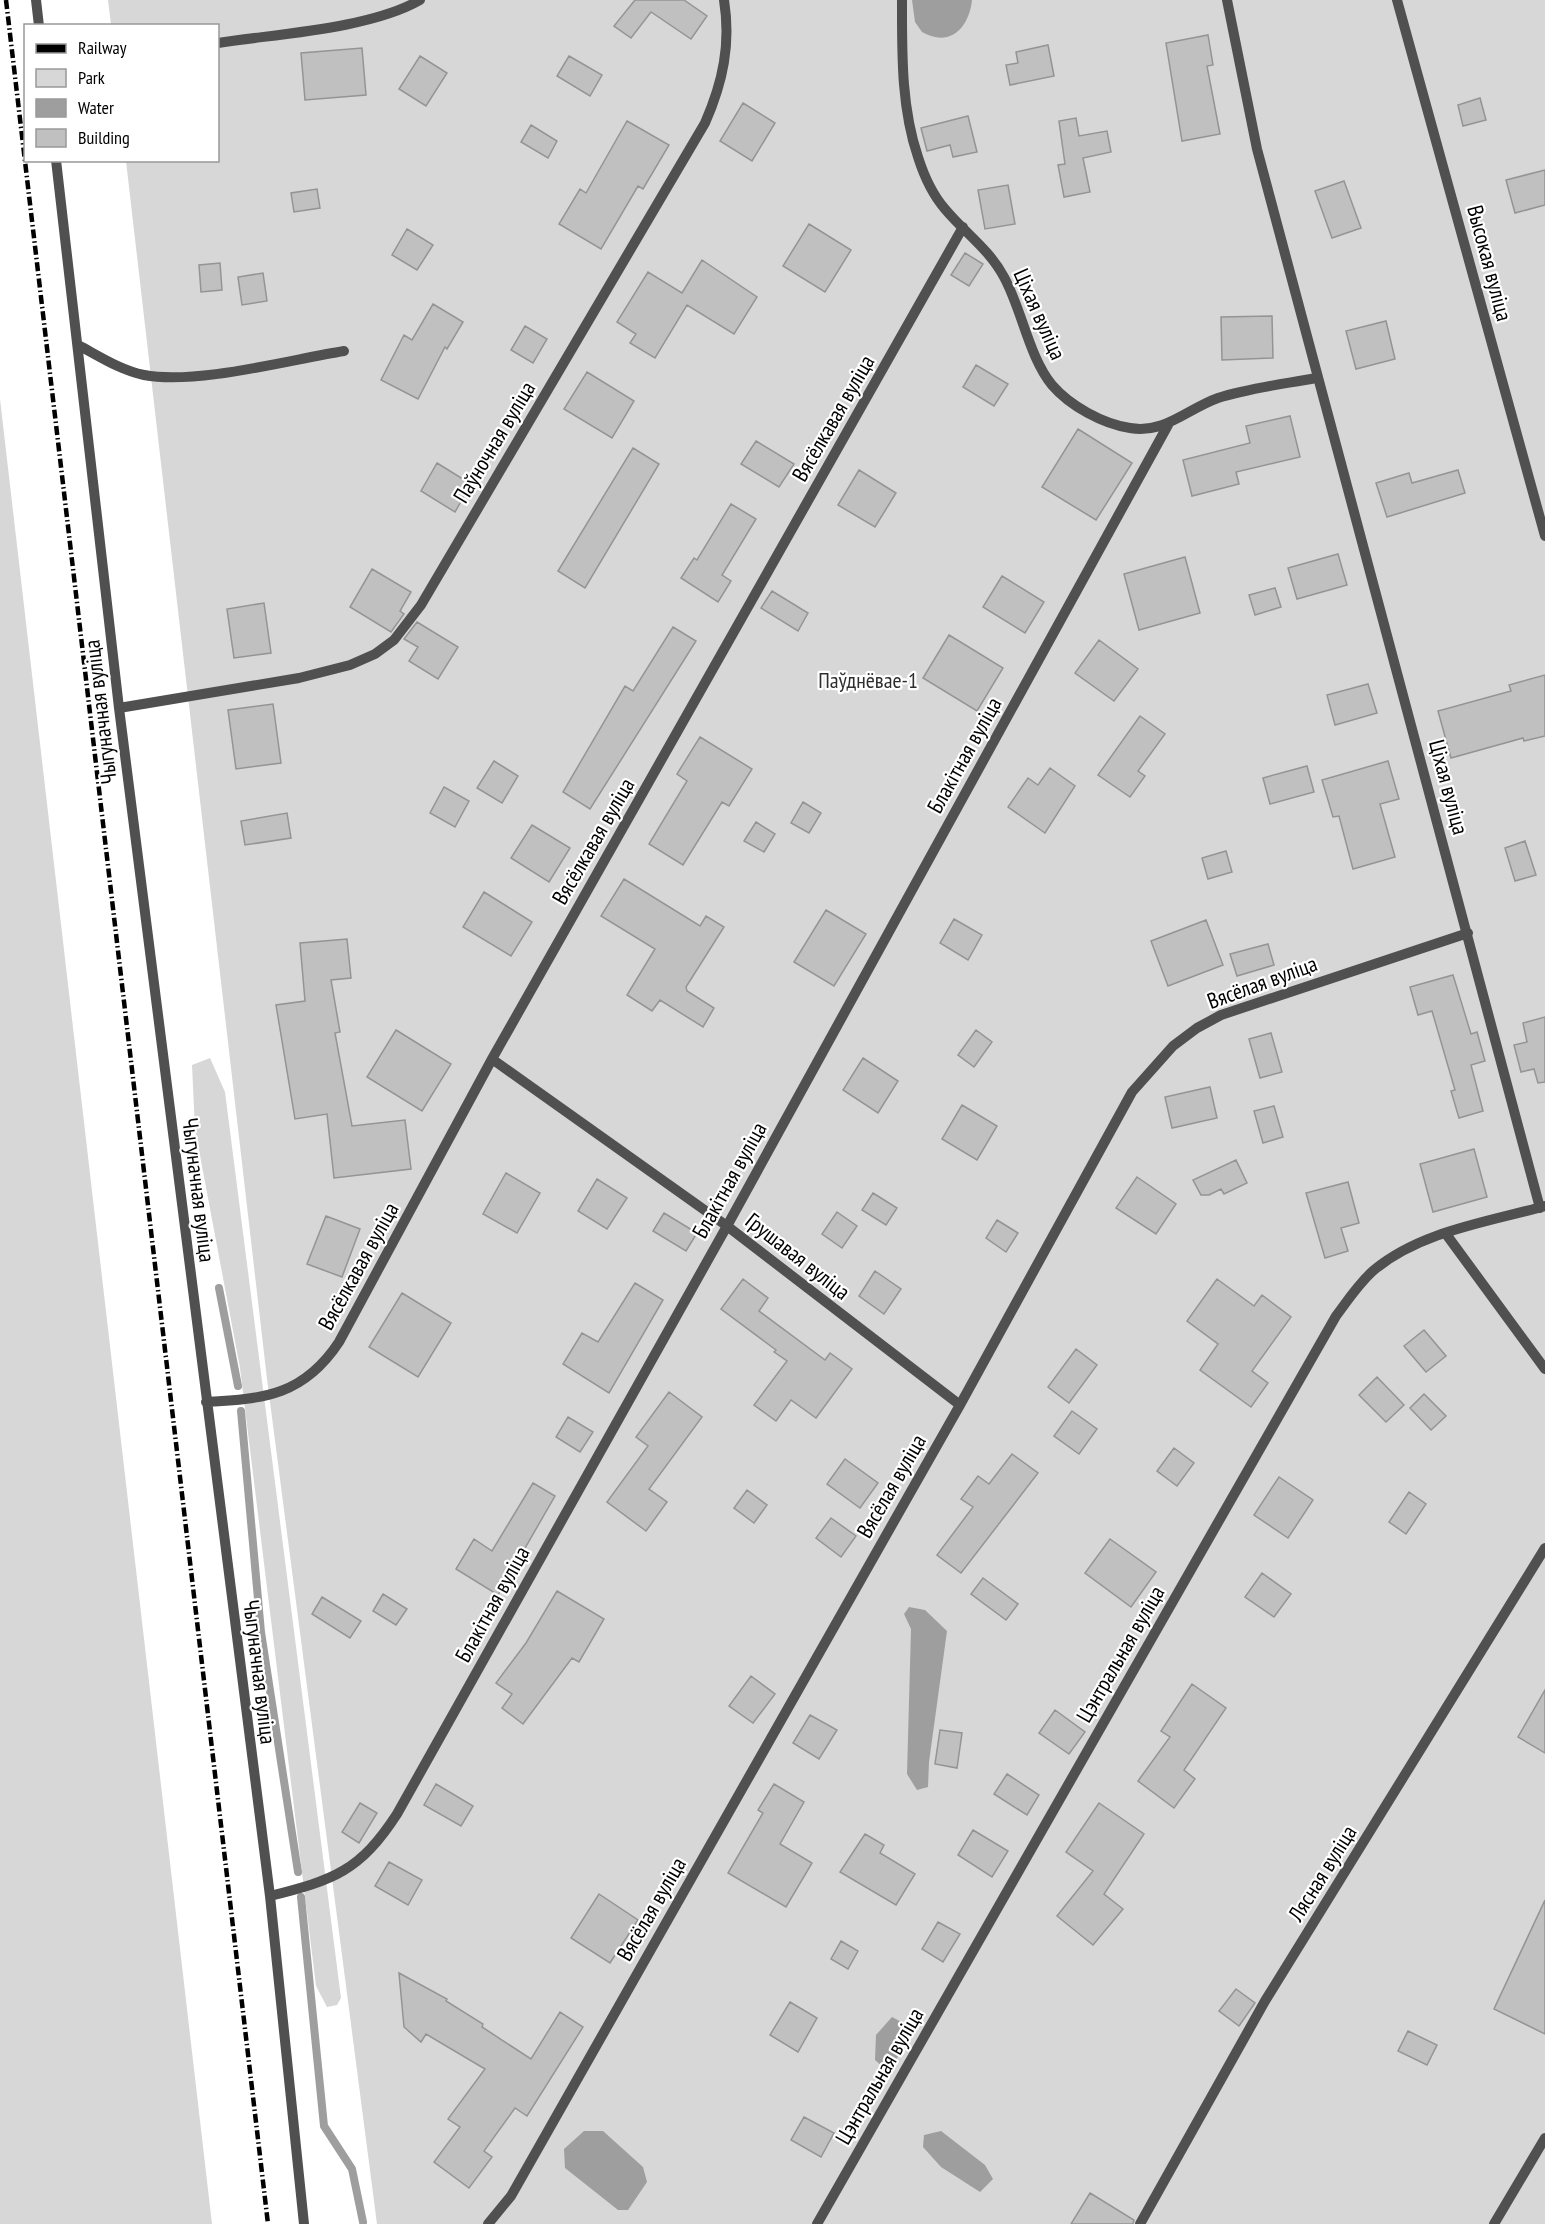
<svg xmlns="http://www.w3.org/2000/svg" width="1545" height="2224" viewBox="0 0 1545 2224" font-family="'PT Sans Narrow',sans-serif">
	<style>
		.green { fill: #d7d7d7 }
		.water { fill: #9e9e9e }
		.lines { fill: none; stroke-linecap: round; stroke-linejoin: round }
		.stream { stroke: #9e9e9e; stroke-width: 8 }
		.building { fill: #c0c0c0; stroke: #949494; stroke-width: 1.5 }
		.service { stroke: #505050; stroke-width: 10 }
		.rail { stroke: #000; stroke-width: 4.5; stroke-dasharray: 9 3 1.5 3; stroke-linecap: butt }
		.labels { text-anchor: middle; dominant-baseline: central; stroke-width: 4.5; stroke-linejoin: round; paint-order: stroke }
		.street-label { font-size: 22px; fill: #000; stroke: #fff }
		.park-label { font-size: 22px; fill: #2e2e2e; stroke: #fff }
	</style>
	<rect width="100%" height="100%" fill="#fff"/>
	<!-- green -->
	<path class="green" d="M108,0H1545V2224H377L267,1379L126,161L218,160V26L111,25Z
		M0,399L212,2224H0Z
		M210,1058L225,1092L341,1998L337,2005L327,2007L316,1986L240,1368L195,1129L192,1065Z"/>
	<!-- water -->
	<path class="water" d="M912,0H972C969,28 950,48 922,32L915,22Z
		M909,1607L925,1610L947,1631L929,1762L928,1787L917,1790L907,1774L911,1629L904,1614Z
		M892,2017L907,2025L910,2033L894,2064L884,2068L875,2060L876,2035Z
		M584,2131H603L643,2167L647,2182L628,2210H618L565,2168L564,2149Z
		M941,2131L985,2165L993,2179L980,2192L941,2167L923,2147L924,2135Z"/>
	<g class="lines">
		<!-- stream -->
		<path class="stream" d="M219,1288L238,1386
			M241,1411L261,1632L298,1872
			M301,1897L324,2126L352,2169L363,2222"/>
	</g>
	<!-- building -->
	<path class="building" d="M635,0H684L707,16L691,39L651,12L631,38L614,26Z
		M1208,35L1213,65L1207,66L1220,134L1182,141L1166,43Z
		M1048,45L1054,76L1010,85L1006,65L1018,63L1016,52Z
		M362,48L366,95L305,100L301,53Z
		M420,56L447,73L426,106L399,89Z
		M569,56L602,75L590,96L557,76Z
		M1480,98L1486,120L1463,126L1458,105Z
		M743,103L775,123L752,161L720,141Z
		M968,116L977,152L953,157L950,145L927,151L921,128Z
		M1076,118L1079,136L1107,131L1111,152L1083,158L1090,192L1064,197L1058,165L1065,164L1059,121Z
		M627,121L669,145L643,189L638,186L601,249L559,224L580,189L586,193Z
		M531,125L557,141L548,158L521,142Z
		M1545,170V205L1515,213L1506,180Z
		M1344,181L1361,228L1332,238L1315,191Z
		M1008,185L1015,224L985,229L978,190Z
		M317,189L320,208L294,212L291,193Z
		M809,224L851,250L825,292L783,266Z
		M407,229L433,245L417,270L392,255Z
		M965,253L983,264L969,286L951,275Z
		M702,260L757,297L734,334L687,305L655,358L630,343L636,334L617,322L648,272L682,293Z
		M220,263L222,290L201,292L199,265Z
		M263,273L267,301L242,305L238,277Z
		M433,304L463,322L447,349L445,347L418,399L381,380L404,335L412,340Z
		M1272,316L1273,358L1222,360L1221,317Z
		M1386,321L1395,359L1356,369L1346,331Z
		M525,326L547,339L533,363L511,350Z
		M976,365L1008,384L994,406L963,387Z
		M587,372L634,401L612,438L564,409Z
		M1290,416L1300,457L1236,472L1239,484L1192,496L1183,460L1250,443L1246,426Z
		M1078,429L1132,463L1096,520L1042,487Z
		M756,441L794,464L779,487L741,464Z
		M633,448L659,464L585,588L558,571Z
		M437,463L471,484L455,512L421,491Z
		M859,470L896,493L875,527L838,505Z
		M1458,470L1465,493L1387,517L1376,483L1409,473L1412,483Z
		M731,504L756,519L722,575L731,581L718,602L681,578L694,558L697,560Z
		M1338,554L1347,585L1297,599L1288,568Z
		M1185,557L1200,613L1139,630L1124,574Z
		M372,569L411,592L400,611L404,614L391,632L350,607Z
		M1002,576L1044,602L1025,633L983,607Z
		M1275,588L1281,607L1255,615L1249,595Z
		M772,591L808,613L798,631L761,608Z
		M264,603L271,653L234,658L227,609Z
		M417,622L458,647L438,679L409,661L418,647L404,639Z
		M673,627L696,641L590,809L563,792L625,686L633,691Z
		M949,635L1003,668L977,711L923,678Z
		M1099,640L1138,669L1114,701L1075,673Z
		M1545,675V736L1524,741L1523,738L1451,758L1438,711L1511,691L1509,685Z
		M1368,684L1377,713L1335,725L1327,695Z
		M273,704L281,763L236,769L228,710Z
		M1140,716L1165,734L1138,771L1145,776L1130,797L1098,775Z
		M700,737L752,769L729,806L722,802L683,865L649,844L687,781L677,774Z
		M494,761L518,776L502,803L477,788Z
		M1388,761L1399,799L1380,804L1395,857L1353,869L1339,816L1333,817L1322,780Z
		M1307,766L1314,792L1270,804L1263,778Z
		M1050,768L1075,786L1045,833L1008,807L1028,778L1038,785Z
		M444,787L469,801L455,827L430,813Z
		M803,802L821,813L809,833L791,823Z
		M287,813L291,838L245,845L241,821Z
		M756,822L775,834L764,852L744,841Z
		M532,825L570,848L549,882L511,858Z
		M1525,841L1536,875L1515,881L1505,848Z
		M1226,851L1232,872L1208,879L1202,858Z
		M624,879L700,926L706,916L724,927L686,987L687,991L714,1008L703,1027L660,1000L652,1011L627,995L655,949L601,916Z
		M484,892L532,922L511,956L463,927Z
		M826,910L866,934L834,986L794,962Z
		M954,919L982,935L968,960L940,943Z
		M1206,920L1223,965L1168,986L1151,941Z
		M347,939L351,978L331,980L340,1032L335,1033L352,1126L405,1120L411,1169L334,1178L327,1114L295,1119L276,1005L305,1001L300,943Z
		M1268,944L1274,965L1237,976L1230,954Z
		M1453,975L1471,1034L1477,1032L1485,1061L1471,1065L1483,1111L1459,1118L1451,1091L1455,1090L1432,1011L1418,1015L1410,987Z
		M1545,1017V1082L1538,1083L1534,1069L1521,1072L1514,1045L1527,1042L1523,1023Z
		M396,1030L451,1064L422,1111L367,1077Z
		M976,1030L992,1042L974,1067L958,1055Z
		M1271,1033L1282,1072L1260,1078L1249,1039Z
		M863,1058L898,1081L878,1113L843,1090Z
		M1210,1087L1217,1118L1172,1128L1165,1097Z
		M962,1105L997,1126L977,1160L942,1139Z
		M1274,1106L1283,1137L1263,1143L1254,1111Z
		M1474,1149L1487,1197L1433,1212L1420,1164Z
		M1236,1160L1247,1183L1224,1194L1221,1189L1209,1195H1201L1193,1180Z
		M506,1173L540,1193L517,1233L483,1214Z
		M1137,1177L1176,1204L1156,1234L1116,1208Z
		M597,1179L627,1198L607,1229L578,1211Z
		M1348,1182L1359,1223L1341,1228L1348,1251L1325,1258L1306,1193Z
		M873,1193L897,1208L886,1225L862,1210Z
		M837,1212L857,1226L842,1248L822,1234Z
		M664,1213L697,1233L686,1251L653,1231Z
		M326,1216L360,1229L342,1277L307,1264Z
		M997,1220L1018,1233L1006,1252L986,1238Z
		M875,1271L901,1289L884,1314L859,1296Z
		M743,1279L768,1298L759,1311L825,1360L830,1353L852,1369L816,1418L791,1400L776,1421L754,1405L787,1361L774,1352L776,1350L721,1309Z
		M1217,1279L1254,1306L1262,1295L1291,1317L1252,1371L1268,1383L1251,1407L1200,1370L1218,1344L1187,1321Z
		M635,1283L663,1300L609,1393L563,1364L582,1333L598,1342Z
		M402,1293L451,1323L418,1377L369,1347Z
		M1424,1330L1446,1356L1426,1372L1404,1346Z
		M1076,1349L1097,1365L1069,1403L1048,1387Z
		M1377,1377L1404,1405L1386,1422L1359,1395Z
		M669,1392L702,1417L649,1489L667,1502L646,1531L607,1502L648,1446L636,1437Z
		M1424,1394L1446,1416L1431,1430L1410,1408Z
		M1072,1411L1097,1429L1079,1454L1054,1436Z
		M568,1417L593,1432L580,1452L556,1437Z
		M1174,1448L1194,1463L1177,1486L1157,1471Z
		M1012,1454L1038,1473L961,1573L937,1555L973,1507L961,1499L978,1476L989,1484Z
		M845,1459L878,1483L860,1508L827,1484Z
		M1279,1477L1313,1500L1288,1538L1254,1515Z
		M533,1483L555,1496L498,1595L456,1569L474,1539L492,1551Z
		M747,1490L767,1505L754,1523L734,1508Z
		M1409,1492L1426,1504L1406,1534L1389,1522Z
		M831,1518L856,1536L841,1557L816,1538Z
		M1110,1539L1156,1572L1131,1607L1085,1573Z
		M1262,1573L1291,1594L1274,1617L1245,1597Z
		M983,1578L1018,1604L1006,1620L971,1594Z
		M557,1591L604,1619L579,1662L572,1658L523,1724L502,1708L512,1694L496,1683L526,1643Z
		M383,1594L407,1609L396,1625L373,1611Z
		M322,1597L361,1621L350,1638L312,1614Z
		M751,1676L775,1694L753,1723L729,1706Z
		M1192,1684L1226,1708L1184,1770L1195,1779L1174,1808L1138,1781L1170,1737L1161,1731Z
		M1545,1690V1753L1518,1737Z
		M1055,1710L1085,1732L1069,1754L1039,1733Z
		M810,1715L837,1730L819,1759L793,1743Z
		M940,1730L962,1733L957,1768L935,1764Z
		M1007,1774L1039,1795L1027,1815L994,1794Z
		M436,1784L473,1806L461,1826L424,1805Z
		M774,1784L804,1802L780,1844L812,1863L786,1907L728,1873L763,1813L758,1810Z
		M360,1803L377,1813L359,1843L342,1832Z
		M1099,1803L1144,1834L1104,1894L1123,1909L1093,1945L1057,1916L1093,1871L1066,1852Z
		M973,1830L1008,1851L992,1877L958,1855Z
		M865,1834L884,1845L880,1853L915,1874L896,1905L840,1872Z
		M389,1862L422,1880L408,1905L375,1886Z
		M599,1894L638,1920L610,1963L571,1938Z
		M1545,1900V2034L1494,2009Z
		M938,1922L960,1934L943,1962L922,1949Z
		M841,1941L858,1951L848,1969L831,1959Z
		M399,1973L447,1999L446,2001L483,2024L482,2027L531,2059L560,2012L583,2027L527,2116L515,2108L484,2151L492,2157L469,2188L434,2162L460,2127L448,2119L485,2069L426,2034L421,2042L404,2027Z
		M1236,1989L1255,2003L1239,2026L1219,2011Z
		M790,2002L817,2018L798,2052L770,2035Z
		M1408,2031L1437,2045L1427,2065L1398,2051Z
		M804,2117L834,2133L821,2157L791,2140Z
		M1090,2193L1134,2220L1133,2224H1071Z"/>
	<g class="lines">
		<!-- service -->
		<path class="service" d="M36,0L39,26
			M902,0C902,53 901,107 918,157C924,176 932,194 945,209C965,233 989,249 1004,277C1022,310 1029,357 1052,385C1070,406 1103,424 1130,428C1165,434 1187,409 1218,398C1249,388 1284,384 1316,378
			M1227,0L1257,149L1540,1208
			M1397,0L1545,536
			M218,43C275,34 370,29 420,0
			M56,160L119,708L270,1896L304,2224
			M78,345C99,356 120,370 144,375C197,385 288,360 344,351
			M119,708L299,678L350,665L375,654L394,640L421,605L705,123C723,82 731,44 724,0
			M492,1059L727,1226L960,1405
			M1446,1234L1545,1369
			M206,1402C265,1399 304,1395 339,1342L492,1059L963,227
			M270,1896C334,1880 360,1871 397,1814L727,1226L1168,425
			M488,2224L511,2196L960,1405L1132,1092L1173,1046L1197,1028L1221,1015L1468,933
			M817,2224L1336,1316C1348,1300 1359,1283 1374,1270C1421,1231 1488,1222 1545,1206
			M1140,2224L1265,2001L1545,1548
			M1494,2224L1545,2138"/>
		<!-- rail -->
		<path class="rail" d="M6,0L268,2224"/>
	</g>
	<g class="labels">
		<!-- street labels -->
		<g class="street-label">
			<text transform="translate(1490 263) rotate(75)">Высокая вуліца</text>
			<text transform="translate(1040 314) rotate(66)">Ціхая вуліца</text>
			<text transform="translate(833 418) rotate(-60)">Вясёлкавая вуліца</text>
			<text transform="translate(494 442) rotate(-59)">Паўночная вуліца</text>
			<text transform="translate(100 712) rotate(-97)">Чыгуначная вуліца</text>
			<text transform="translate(964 755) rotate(-61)">Блакітная вуліца</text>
			<text transform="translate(1449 787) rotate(75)">Ціхая вуліца</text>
			<text transform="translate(593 841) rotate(-60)">Вясёлкавая вуліца</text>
			<text transform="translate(1262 982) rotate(-20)">Вясёлая вуліца</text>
			<text transform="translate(729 1180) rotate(-61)">Блакітная вуліца</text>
			<text transform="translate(199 1190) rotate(83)">Чыгуначная вуліца</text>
			<text transform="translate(798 1256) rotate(38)">Грушавая вуліца</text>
			<text transform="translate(358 1266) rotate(-61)">Вясёлкавая вуліца</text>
			<text transform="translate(891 1486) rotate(-60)">Вясёлая вуліца</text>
			<text transform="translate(492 1604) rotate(-61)">Блакітная вуліца</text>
			<text transform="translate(1120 1654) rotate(-60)">Цэнтральная вуліца</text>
			<text transform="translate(260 1672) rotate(83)">Чыгуначная вуліца</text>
			<text transform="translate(1322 1873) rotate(-58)">Лясная вуліца</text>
			<text transform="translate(651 1909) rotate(-60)">Вясёлая вуліца</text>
			<text transform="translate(879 2076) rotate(-60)">Цэнтральная вуліца</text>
		</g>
		<!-- park labels -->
		<g class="park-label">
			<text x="868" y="680">Паўднёвае-1</text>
		</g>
	</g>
	<!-- legend -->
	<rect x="24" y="24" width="195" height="138" fill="#ffffff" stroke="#999999" stroke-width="1.5"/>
	<rect x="36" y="44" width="30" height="9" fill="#000000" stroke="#999999" stroke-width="1.5"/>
	<text x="78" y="54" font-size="18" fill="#000000">Railway</text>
	<rect x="36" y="69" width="30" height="18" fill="#d7d7d7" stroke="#999999" stroke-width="1.5"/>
	<text x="78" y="84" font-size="18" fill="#000000">Park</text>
	<rect x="36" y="99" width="30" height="18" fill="#9e9e9e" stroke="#999999" stroke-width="1.5"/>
	<text x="78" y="114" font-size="18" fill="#000000">Water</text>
	<rect x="36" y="129" width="30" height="18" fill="#c0c0c0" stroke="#999999" stroke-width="1.5"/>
	<text x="78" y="144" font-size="18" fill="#000000">Building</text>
</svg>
